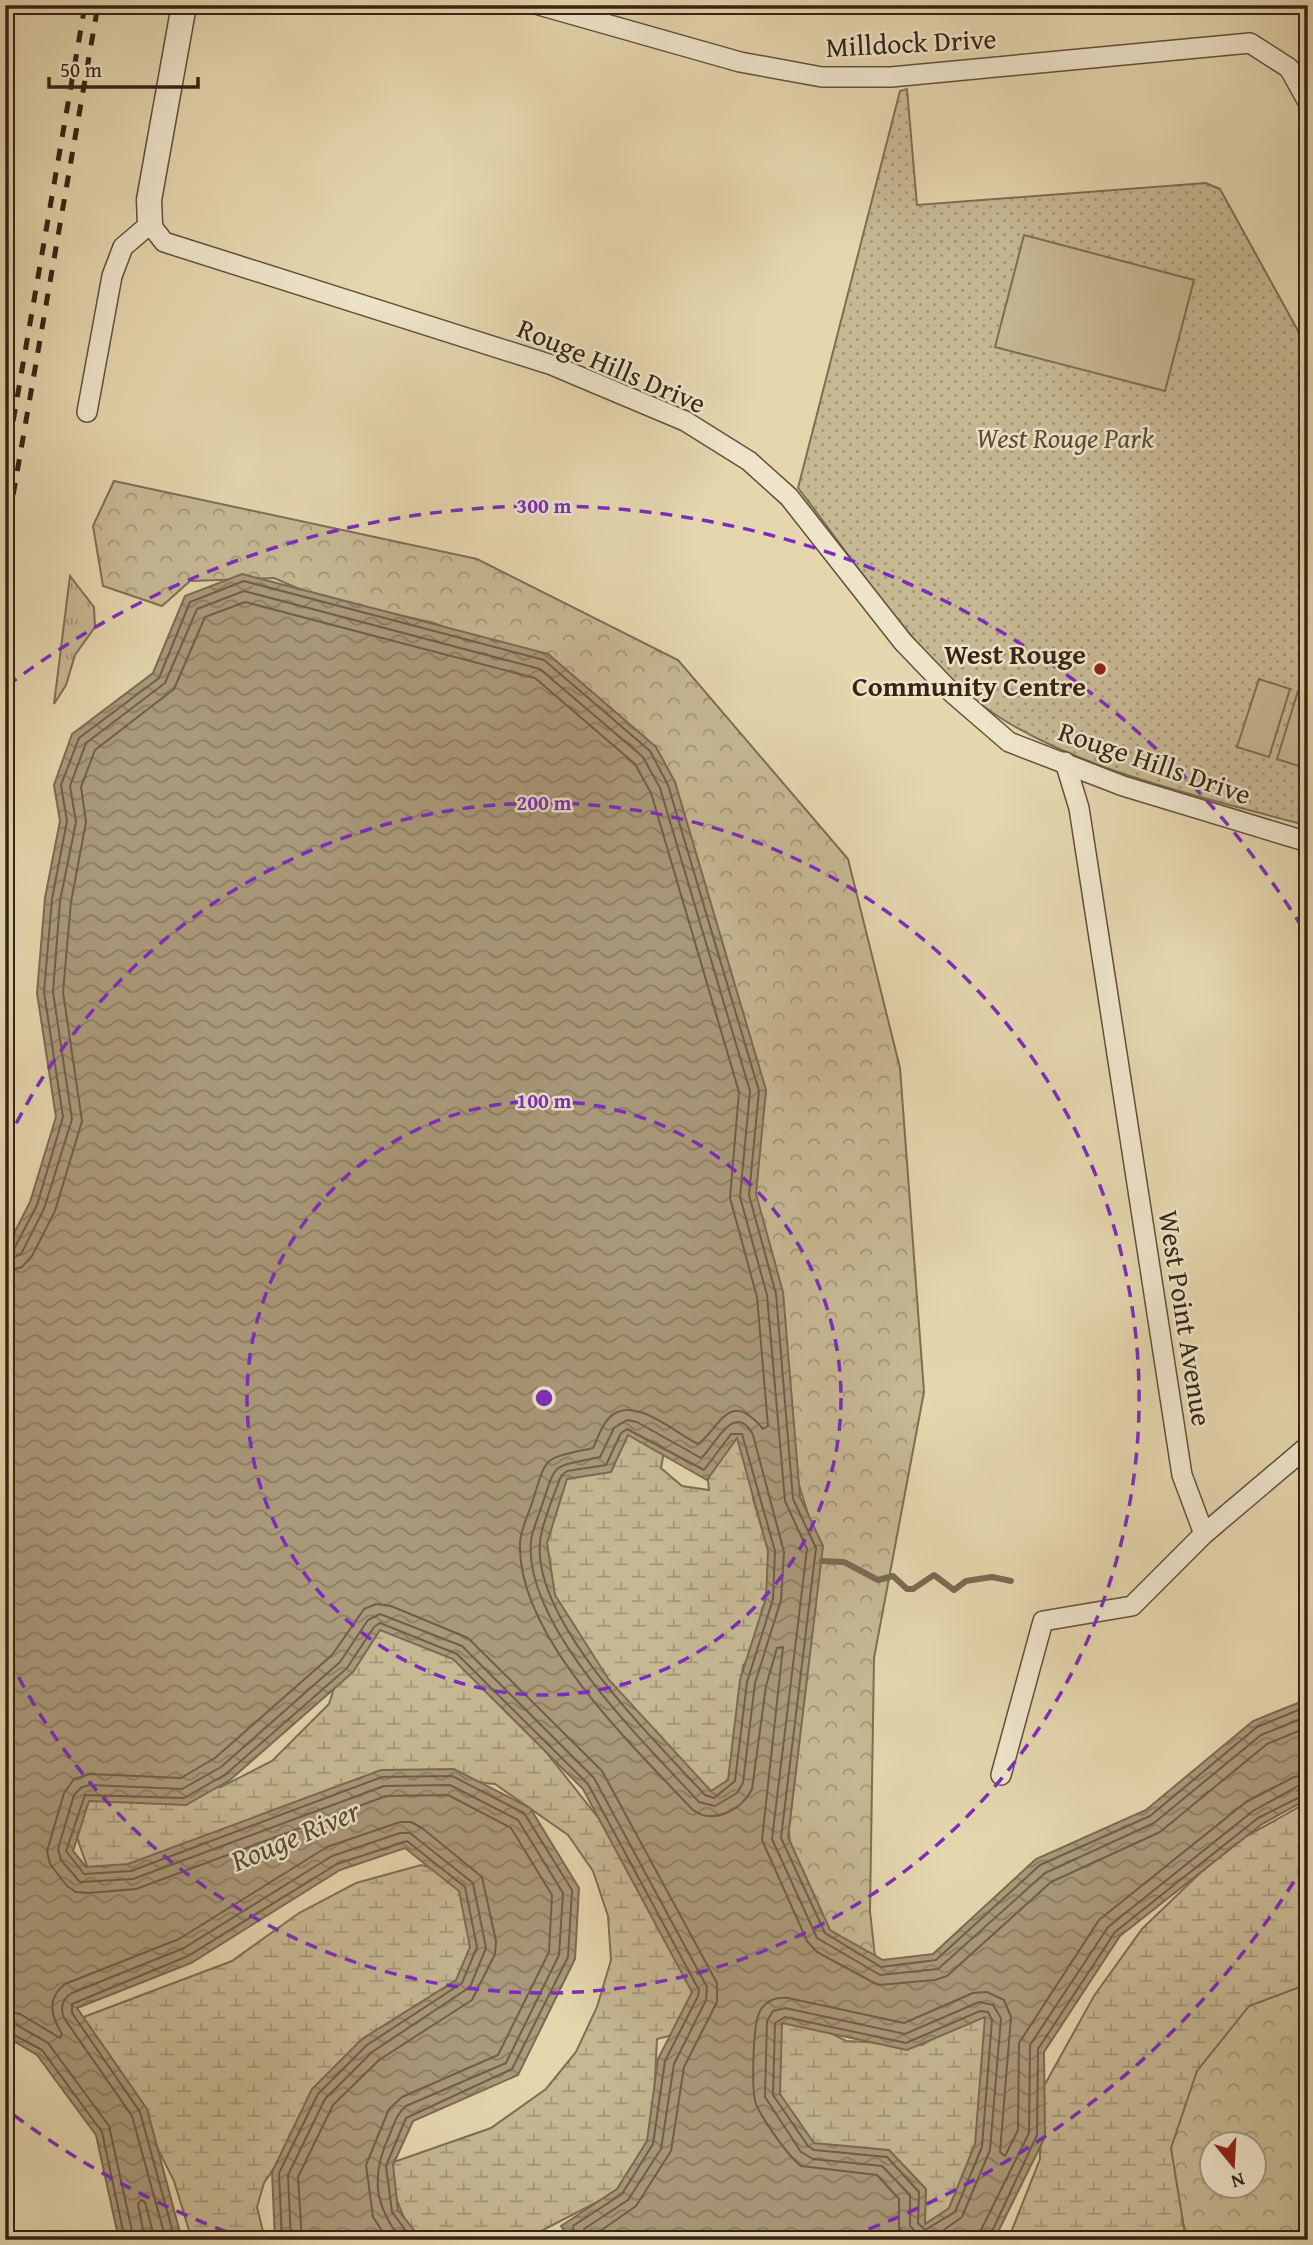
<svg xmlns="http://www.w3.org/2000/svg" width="1313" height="2245" viewBox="0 0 1313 2245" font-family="'Gentium Book Plus',serif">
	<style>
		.grass { fill: url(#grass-tufts); stroke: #7e6e54; stroke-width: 2 }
		.forest { fill: url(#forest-crowns); stroke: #7e6e54; stroke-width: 2; fill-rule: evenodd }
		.wetland { fill: url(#wetland-marsh); stroke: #7e6e54; stroke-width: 2 }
		.park { fill: url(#park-dots); stroke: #7e6e54; stroke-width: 2 }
		.pitch { fill: #c7b894; stroke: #7e6e54; stroke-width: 2 }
		.water { fill: url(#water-waves); stroke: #7c6a52; stroke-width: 2; fill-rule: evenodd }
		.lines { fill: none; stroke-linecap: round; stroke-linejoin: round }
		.shore { stroke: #705e48; stroke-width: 2 }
		.stream { stroke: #7c6a52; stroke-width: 6 }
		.minor-casing { stroke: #62503b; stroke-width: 22 }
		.tertiary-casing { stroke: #62503b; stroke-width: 27 }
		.minor { stroke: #eee4ca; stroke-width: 19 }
		.tertiary { stroke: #eee4ca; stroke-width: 24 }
		.rail { stroke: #362415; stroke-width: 5; stroke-dasharray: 12 12; stroke-linecap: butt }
		.ring { fill: none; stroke: #7b2cbf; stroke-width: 3.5; stroke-dasharray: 12 9 }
		.poi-dot { fill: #8f2418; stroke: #eee4ca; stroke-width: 2.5 }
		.labels { text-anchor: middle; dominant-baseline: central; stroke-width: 5; stroke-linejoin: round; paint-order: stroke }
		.street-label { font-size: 28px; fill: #362415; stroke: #eee4ca }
		.park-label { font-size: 28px; font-style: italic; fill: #5a4935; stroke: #eee4ca }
		.poi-label { font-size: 28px; font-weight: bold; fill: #362415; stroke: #eee4ca; text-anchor: end }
		.water-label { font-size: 30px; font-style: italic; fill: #594733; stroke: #eee4ca }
		.centre { fill: #7b2cbf; stroke: #eee4ca; stroke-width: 3.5 }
		.ring-label { font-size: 21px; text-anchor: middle; font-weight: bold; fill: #7b2cbf; stroke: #eee4ca; stroke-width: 5; stroke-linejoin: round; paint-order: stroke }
	</style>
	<defs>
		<pattern id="grass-tufts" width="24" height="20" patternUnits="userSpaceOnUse" patternTransform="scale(1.75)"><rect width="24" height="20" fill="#c7b894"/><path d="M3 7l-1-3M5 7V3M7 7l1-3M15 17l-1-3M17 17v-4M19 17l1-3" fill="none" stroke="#a29578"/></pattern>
		<pattern id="forest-crowns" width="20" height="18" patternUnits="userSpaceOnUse" patternTransform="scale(1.75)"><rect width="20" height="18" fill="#c7b894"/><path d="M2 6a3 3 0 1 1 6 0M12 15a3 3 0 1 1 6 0" fill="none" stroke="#a29578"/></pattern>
		<pattern id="wetland-marsh" width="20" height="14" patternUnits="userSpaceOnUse" patternTransform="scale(1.75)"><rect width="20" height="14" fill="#c7b894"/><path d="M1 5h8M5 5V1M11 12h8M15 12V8" fill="none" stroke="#a29578"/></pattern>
		<pattern id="park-dots" width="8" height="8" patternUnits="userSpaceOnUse" patternTransform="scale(1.75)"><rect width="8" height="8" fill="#c7b894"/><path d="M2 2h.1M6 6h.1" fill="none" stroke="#a29578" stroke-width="1.8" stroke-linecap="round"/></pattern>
		<pattern id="water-waves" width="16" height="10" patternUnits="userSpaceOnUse" patternTransform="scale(1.75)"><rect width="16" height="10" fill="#aa997a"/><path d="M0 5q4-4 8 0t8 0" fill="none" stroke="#8b7d63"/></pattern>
	</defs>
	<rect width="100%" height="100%" fill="#e5d6ae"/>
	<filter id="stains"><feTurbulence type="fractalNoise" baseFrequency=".00286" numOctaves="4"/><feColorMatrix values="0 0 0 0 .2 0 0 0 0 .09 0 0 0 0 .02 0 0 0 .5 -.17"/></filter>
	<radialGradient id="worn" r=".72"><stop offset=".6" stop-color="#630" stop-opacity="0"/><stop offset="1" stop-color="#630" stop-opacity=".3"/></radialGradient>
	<!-- grass -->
	<path class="grass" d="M70,576L94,607L95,627L75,655L66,685L54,704Z"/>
	<!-- forest -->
	<path class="forest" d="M114,481L477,559L678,660L848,859L900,1068L924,1392L874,1658L870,1911L876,1966L819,1944L793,1893L789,1829L821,1556L791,1459L649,749L611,708L542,666L434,623L316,596L274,578L190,581L162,606L103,586L93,526Z
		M1308,1978V2240H1186L1167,2142L1194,2065L1248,2000ZM1212,2144H1254V2186H1212Z"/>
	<!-- wetland -->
	<path class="wetland" d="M680,1228L751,1427L753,1499L779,1585L775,1614L743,1666L724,1819L558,1643L493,1397L667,1435L661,1468L682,1486L709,1490Z
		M356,1618L436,1634L535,1738L634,1863L691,1978L693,2019L688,2031L657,2039L652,2141L628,2186L524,2240H413L389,2181L391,2163L491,2128L546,2089L576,2052L597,2007L611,1960L608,1916L593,1871L568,1835L495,1784L448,1779L94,1886L68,1812L70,1785L135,1797L221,1787L272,1761L329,1704Z
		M1308,1802V1984L1249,2006L1197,2071L1171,2148L1186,2240H1008L1040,2159L1039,2095L1094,1996L1142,1929L1227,1847Z
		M421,1865L448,1872L467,1897L480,1963L320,2101L264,2183L257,2207L265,2240H192L174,2181L123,2079L73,2021L232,1961L299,1913L356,1883Z
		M1016,1969L986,2137L934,2240L753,2219L778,2022L795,2015L846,2041L922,2045L984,2009Z"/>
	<!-- park -->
	<path class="park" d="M907,89L917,205L1206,183L1220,189L1308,349V826C1207,798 1079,771 993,713C921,665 852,557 798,488L900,91Z"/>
	<!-- pitch -->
	<path class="pitch" d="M1024,235L1194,280L1165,391L995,347Z
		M1259,679L1290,689L1269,757L1237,747Z
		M1298,691L1308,694V769L1277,759Z"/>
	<!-- water -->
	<path class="water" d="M242,574L548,654L656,747L675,782L766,1090L756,1194L783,1292L800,1497L823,1546L788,1837L830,1930L883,1960L933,1954L1036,1859L1146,1810L1253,1721L1308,1699V1799L1262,1824L1120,1936L1044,2052L1045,2137L994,2240H570L561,2226L617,2189L647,2141L658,2059L692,1992L583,1789L453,1659L380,1630L353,1672L230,1780L186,1805L89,1801L73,1851L86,1867L128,1864L381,1770L454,1769L530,1808L579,1888L575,1959L518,2075L413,2121L393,2165L398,2210L422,2240H275L272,2172L312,2089L362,2039L456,1980L470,1947L459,1891L405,1848L340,1870L191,1963L77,2008L147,2109L182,2240H119L96,2135L37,2055L5,2036V1251L30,1202L56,1117L37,993L45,898L60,821L54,785L72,734L153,673L185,596ZM628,1435L707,1480L737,1438L768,1551L766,1598L740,1680L728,1780L711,1791L609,1680L555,1595L547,1543L567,1479L611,1472ZM985,2017L975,2144L949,2208L925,2224L926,2189L889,2150L814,2143L780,2094L782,2023L907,2050Z"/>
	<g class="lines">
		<!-- shore -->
		<path class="shore" d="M5,1252L14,1249L37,1205L63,1117L44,992L52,899L67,821L61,785L79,738L159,678L190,602L244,581L544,660L650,751L668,785L759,1091L749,1195L776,1294L793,1499L816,1548L781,1838L825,1933L881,1967L936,1960L1040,1865L1150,1816L1257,1727L1308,1706
			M5,1261L21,1254L44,1209L72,1119L53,992L60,901L76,822L70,786L86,743L165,683L197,609L244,591L540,669L643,757L660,788L750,1091L740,1197L767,1295L785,1501L807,1549L772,1839L817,1938L880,1975L938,1969L1045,1873L1154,1823L1261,1735L1308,1716
			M5,1272L22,1267L32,1256L55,1211L82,1121L63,992L71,902L86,822L81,787L95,750L174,689L205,617L245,602L535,678L635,764L651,793L739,1092L730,1198L757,1297L768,1426L763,1429C728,1387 720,1429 698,1444C675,1433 632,1393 609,1418C601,1426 598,1438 593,1448C540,1460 548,1454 531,1506C527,1517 521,1530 520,1542C516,1635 632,1745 692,1809C712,1826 742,1810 752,1789L766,1686L777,1648L783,1647L762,1840L807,1941L817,1952L878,1985L935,1980L947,1976L1051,1882L1160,1832L1267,1744L1308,1727
			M627,1420L637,1422L701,1458C714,1448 734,1399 753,1435L784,1552L781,1600L755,1683L743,1783L737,1793L715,1806L699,1802C645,1743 523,1626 531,1541C532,1531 537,1520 540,1511C558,1458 549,1469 600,1457L614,1428Z
			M627,1429L704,1470L731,1434H742L775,1551L773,1599L747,1682L735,1781L714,1798L705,1795C654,1739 532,1622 540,1542C542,1521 554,1496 561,1476L567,1471L606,1465L621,1433Z
			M979,2002L993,2005L1001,2018L990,2150L962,2217L934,2237L923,2239L910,2226V2195L882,2166L813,2159L801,2152L765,2097L767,2021L773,2011L785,2008L905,2034Z
			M5,2011L20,2014L60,2038L62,2034C51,2016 46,1999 65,1984L179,1939L327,1847L400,1822H411L422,1828L482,1877L496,1941L495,1954L472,2000L379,2060L333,2105L298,2177L302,2240
			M980,2011L988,2012L992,2020L982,2147L955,2212L925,2230L918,2223L919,2192L887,2157L814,2150L808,2146L773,2095L775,2023L785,2017L906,2043Z
			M5,2022L15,2024L48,2043L109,2126L134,2240
			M5,2030L42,2050L102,2132L125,2240
			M145,2240L138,2204L141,2200L145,2202L155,2240
			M166,2240L132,2116L64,2018C60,2008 62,1999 72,1993L184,1948L332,1856L400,1833H410L473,1883L486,1948L470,1987L372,2052L325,2099L288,2175L291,2240
			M175,2240L140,2112L72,2013V2004L188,1956L337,1864L407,1841L465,1887L477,1947L462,1983L367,2045L318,2094L279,2173L282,2240
			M388,2240L373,2217L366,2165L389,2109L402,2097L498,2055L549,1952L552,1895L511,1828L448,1795L386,1796L136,1889L88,1893L76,1892L67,1886L50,1864L47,1851L64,1793L74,1779L90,1774L181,1778L215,1758L332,1655L364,1609L376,1604L391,1606L468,1638L602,1771L717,1983V2002L684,2067L671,2151L636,2206L596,2234L595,2240
			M402,2240C373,2205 371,2174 390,2134C394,2124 397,2113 406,2106L506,2063L559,1955L563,1893L518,1820L450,1785L384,1786L133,1879L80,1882L61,1860L58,1849L74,1795L82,1787L90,1785L182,1789L221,1767L340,1662L368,1620L380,1614L462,1646L594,1778L707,1987L706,2000L674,2064L661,2149L628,2200L584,2229V2240
			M413,2240L392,2212L386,2166L406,2118L512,2069L568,1957L572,1890L524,1813L452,1776L382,1777L131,1871L84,1874L66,1851L85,1795L184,1798L226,1774L347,1668L374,1627L380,1623L457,1654L588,1784L699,1990L698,1996L665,2061L653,2144L622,2194L573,2226L575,2240
			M905,2240L899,2227V2199L877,2175L801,2166C788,2156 762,2119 756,2104C751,2091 753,2022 760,2011C766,2000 777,1997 788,1998L904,2023L973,1993L987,1992L1004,2000L1011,2017L1000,2152L1005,2156L1018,2130L1019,2043L1099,1920L1246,1802L1294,1777L1308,1774
			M979,2240L981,2230L1029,2133L1030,2045L1108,1927L1253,1811L1298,1786L1308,1784
			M988,2240L1037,2135L1038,2049L1115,1932L1258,1818L1308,1793"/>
		<!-- stream -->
		<path class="stream" d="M822,1561L844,1562L878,1580L893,1576L907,1589H913L934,1575L954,1590L966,1581L992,1577L1011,1581"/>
		<defs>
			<path id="minor" d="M539,5L740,62L822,77H891L1250,43L1289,68L1308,102
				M87,412L112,276L123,247L150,224L164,242L552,365L685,421L749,461L789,497L903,642L950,691L1009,742L1123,786L1308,842
				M1204,1534L1308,1446
				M1001,1775L1043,1621L1132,1606L1204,1534L1182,1475L1079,808L1065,762"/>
			<path id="tertiary" d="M150,224L149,200L184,5"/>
		</defs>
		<!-- minor casing -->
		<use href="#minor" class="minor-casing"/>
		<!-- tertiary casing -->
		<use href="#tertiary" class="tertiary-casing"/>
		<!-- minor -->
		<use href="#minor" class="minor"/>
		<!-- tertiary -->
		<use href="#tertiary" class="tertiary"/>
		<!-- rail -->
		<path class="rail" d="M5,468L85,5
			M5,542L98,5"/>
	</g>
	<!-- distance rings -->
	<g class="ring">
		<circle cx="544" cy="1398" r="297"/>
		<path d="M7 1142A595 595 0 1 1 7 1654"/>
		<path d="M1305 1864A892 892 0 0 1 842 2239M246 2239A892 892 0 0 1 7 2110M7 686A892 892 0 0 1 1305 932"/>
	</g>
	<!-- markers -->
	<circle class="poi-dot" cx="1100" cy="669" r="7"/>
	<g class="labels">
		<!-- street labels -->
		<g class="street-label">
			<text transform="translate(911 42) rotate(-3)">Milldock Drive</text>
			<text transform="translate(612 365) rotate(23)">Rouge Hills Drive</text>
			<text transform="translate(1155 762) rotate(19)">Rouge Hills Drive</text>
			<text transform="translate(1186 1318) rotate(81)">West Point Avenue</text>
		</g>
		<!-- park labels -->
		<g class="park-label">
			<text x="1065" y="437">West Rouge Park</text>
		</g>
		<!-- poi labels -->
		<g class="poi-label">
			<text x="1086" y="653">West Rouge<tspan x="1086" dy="32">Community Centre</tspan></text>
		</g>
		<!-- water labels -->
		<g class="water-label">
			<text transform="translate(295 1835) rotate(-23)">Rouge River</text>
		</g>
	</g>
	<circle cx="544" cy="1398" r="10" class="centre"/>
	<g class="ring-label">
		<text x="544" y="513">300 m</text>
		<text x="544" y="810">200 m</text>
		<text x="544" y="1108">100 m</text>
	</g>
	<!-- margin -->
	<rect width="1313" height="2245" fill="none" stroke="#e5d6ae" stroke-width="28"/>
	<rect x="7" y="7" width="1299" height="2231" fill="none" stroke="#362415" stroke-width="3.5"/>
	<rect x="14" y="14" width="1285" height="2217" fill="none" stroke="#362415" stroke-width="2"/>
	<!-- north arrow -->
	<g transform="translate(1233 2165) rotate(162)"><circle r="33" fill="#eee4ca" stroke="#a49782" stroke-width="2"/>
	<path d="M0-5L12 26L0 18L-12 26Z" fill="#8f2418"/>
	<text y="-10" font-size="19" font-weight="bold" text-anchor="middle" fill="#362415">N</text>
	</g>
	<!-- scale -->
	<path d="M49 77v10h149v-10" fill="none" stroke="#362415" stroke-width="3.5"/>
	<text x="60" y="77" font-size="21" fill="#362415" stroke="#eee4ca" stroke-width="5" paint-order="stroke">50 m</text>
	<rect width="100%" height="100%" filter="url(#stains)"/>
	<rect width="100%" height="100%" fill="url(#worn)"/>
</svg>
